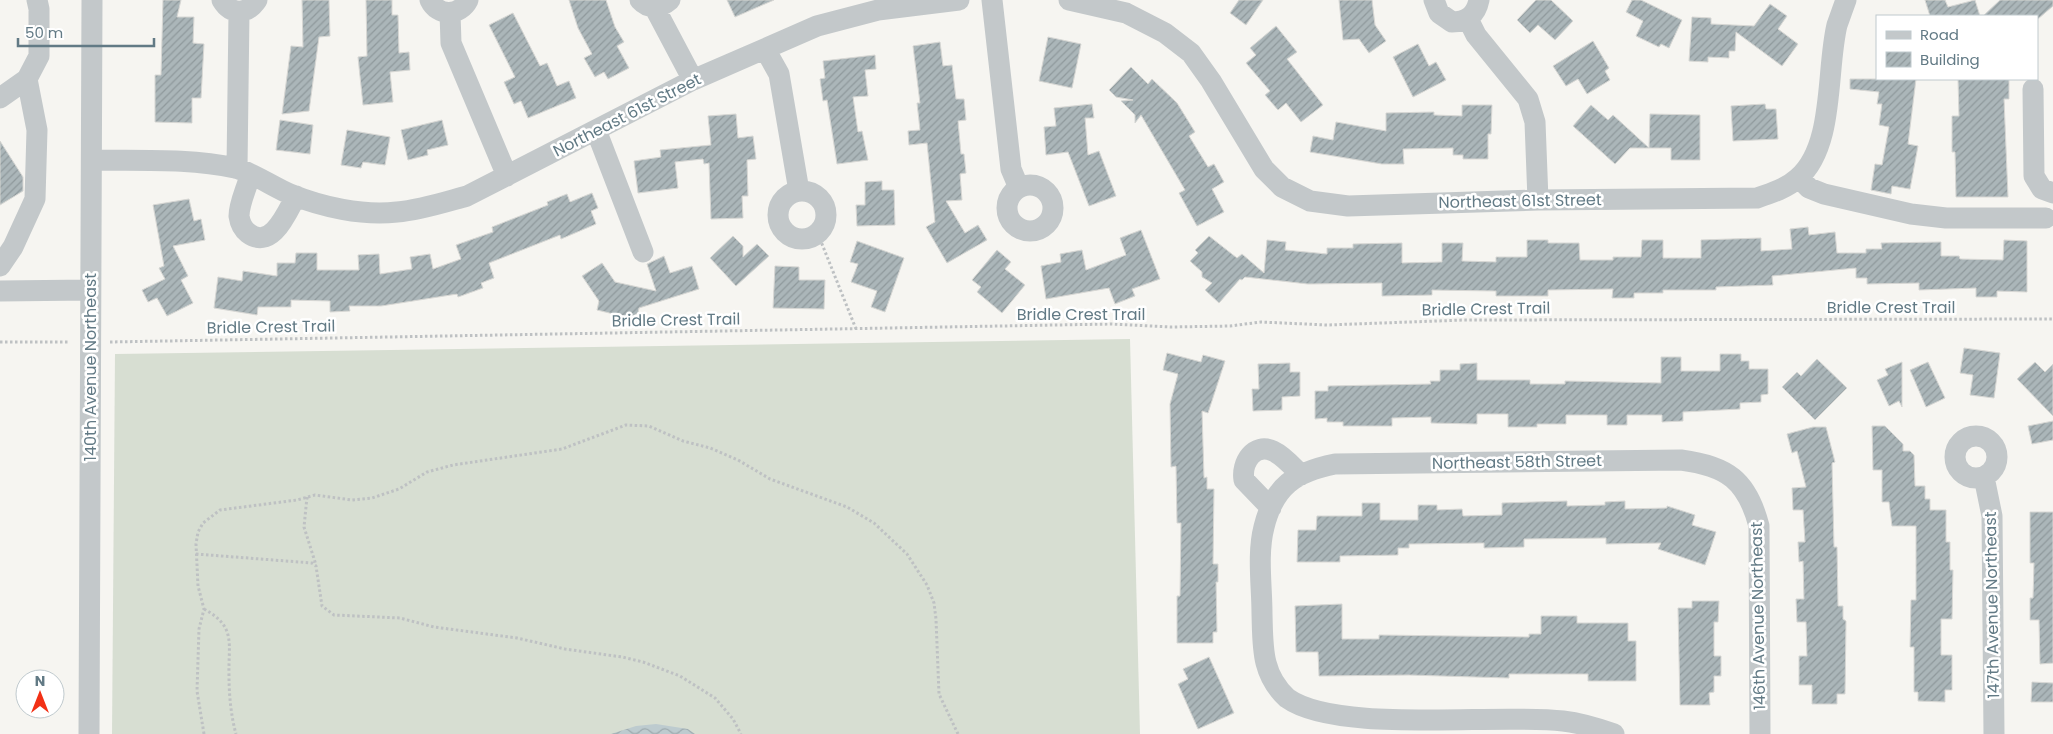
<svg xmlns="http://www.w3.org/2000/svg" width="2053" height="734" viewBox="0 0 2053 734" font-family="Poppins,sans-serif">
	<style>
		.grass { fill: #d7ded2 }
		.water { fill: url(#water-waves) }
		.building { fill: url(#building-hatch); stroke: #d7d7d4 }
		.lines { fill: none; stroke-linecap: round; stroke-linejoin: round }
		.path { stroke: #bec1c3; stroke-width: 3; stroke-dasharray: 2.5 2.5; stroke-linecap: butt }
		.minor { stroke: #c3c8ca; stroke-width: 21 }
		.labels { text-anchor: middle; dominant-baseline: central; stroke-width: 5; stroke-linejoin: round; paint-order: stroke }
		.street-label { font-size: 16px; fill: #627a85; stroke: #fff }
	</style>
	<defs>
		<pattern id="water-waves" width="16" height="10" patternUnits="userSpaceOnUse" patternTransform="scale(1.25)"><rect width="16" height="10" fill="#bdcbcf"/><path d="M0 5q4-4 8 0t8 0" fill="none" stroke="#9daaae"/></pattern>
		<pattern id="building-hatch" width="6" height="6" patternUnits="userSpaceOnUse" patternTransform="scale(1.25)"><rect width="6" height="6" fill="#abb6b9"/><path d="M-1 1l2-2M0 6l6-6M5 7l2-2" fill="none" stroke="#8f999c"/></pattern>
	</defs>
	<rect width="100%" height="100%" fill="#f6f5f1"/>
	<!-- grass -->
	<path class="grass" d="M1130,339L1140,734H112L115,354Z"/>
	<!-- water -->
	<path class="water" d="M656,724L688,729L695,734H611L636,726Z"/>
	<!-- building -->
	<path class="building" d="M163,0H181L177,17H194L193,43L204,44L201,98H192V123L155,122V75H161Z
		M302,0H329L330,36L319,37L309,111L282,114L291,46L303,47Z
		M366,0H392V15H398L399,53L409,52L410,70L390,72L393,102L363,105L358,57L367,56Z
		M569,0H606L615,27L624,42L617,46L629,68L608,79L604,72L595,77L584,58L592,54L578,28Z
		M727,0H774L735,17Z
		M1239,0H1263L1246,25L1230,13Z
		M1339,0H1372L1375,25L1386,41L1369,53L1359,39L1343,40Z
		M1536,0H1551L1573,21L1555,40L1538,25L1530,33L1517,20Z
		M1632,0H1641L1682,20L1669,48L1661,44L1659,47L1636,36L1643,21L1626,12Z
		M1925,0H1945L1948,7L1975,0L1980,16H1930Z
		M2000,0H2053V6L2038,19L2037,16H1983Z
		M1770,4L1787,16L1778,29L1798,44L1782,66L1736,32L1735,51H1729V58L1708,57V62L1689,61L1692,17L1711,18V24L1754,26Z
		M513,13L540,66L547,63L557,86L569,81L576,98L528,118L521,101L514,104L504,82L515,77L489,25Z
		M1276,26L1297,52L1287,59L1323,105L1301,122L1286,103L1278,110L1265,95L1270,91L1246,63L1256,55L1250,48Z
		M1048,37L1081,44L1072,88L1039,81Z
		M1593,41L1609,68L1605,71L1610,80L1587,94L1578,79L1566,86L1553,66Z
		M940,42L943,66L952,65L956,99H964L966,120L958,121L961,154H964L966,173L960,174L962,200L946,201L965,233L978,225L987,240L947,263L926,227L935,222L927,143L909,145L908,131L920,130L917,103H920L913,46Z
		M1418,44L1429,66L1436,62L1446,80L1413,97L1393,57Z
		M875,55L876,69L865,70L868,96L853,97L858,132L862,131L868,160L837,164L827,100L823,101L820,79L825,78L823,61Z
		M1131,67L1148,84L1152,79L1177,103L1195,132L1189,136L1208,167L1214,164L1224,182L1212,189L1224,212L1197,226L1179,193L1185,190L1141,115L1135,123V115L1121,101L1133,100L1116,97L1109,90Z
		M1850,79H1916L1908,144L1918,146L1910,189L1892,186L1891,194L1871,190L1875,164L1882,165L1889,127L1879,125L1882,104H1877L1879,92L1850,89Z
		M1958,79H2009V99H2004L2008,197H1956L1955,152H1952V116H1959Z
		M1092,104L1094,118H1085L1088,155L1099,151L1116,196L1089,206L1068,152L1046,155L1044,127L1056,126L1054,108Z
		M1765,104L1766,109H1776L1778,139L1733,141L1731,106Z
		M1462,105H1492L1491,134H1488V159H1463V155H1453V148L1403,149L1404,164H1382L1310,152L1313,136L1333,140L1336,122L1386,131V113L1434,112V115L1462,116Z
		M1591,105L1608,120L1613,115L1649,148L1650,114L1700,115V160H1671V148H1630L1615,164L1573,126Z
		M736,114L738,138L753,136L756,159L747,160L748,196H742L743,218L711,219L709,163L704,164L703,159L675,162L678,188L638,193L634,161L661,157L660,150L711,145L708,116Z
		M280,120L313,125L310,154L276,150Z
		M442,120L448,145L427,150L428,155L408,160L401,130Z
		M347,130L390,137L385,165L363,162L361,168L341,165Z
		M0,141L23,177V191L0,205Z
		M882,181V190H894L895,225L857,226L856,205H865V182Z
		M592,193L598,208L591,211L596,224L561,239L560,235L489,263L494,278L481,283L483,288L458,297L457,294L381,306H349L350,311L330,312V301L291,300V307H258L257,315L214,308L218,277L242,281L243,271L277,276V263H295L296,253H317V270H359L358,255L379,254L380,274L412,269L410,257L430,254L433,269L461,259L456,245L493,232L492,227L548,205L547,202L567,194L570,202Z
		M189,199L194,221L201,219L205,240L173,246L188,276L181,280L193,303L167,316L157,298L148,302L142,290L165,279L159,268L164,266L153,205Z
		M1808,227L1809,235L1835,232L1837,253H1866V249H1882L1881,243L1941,242V256H1959L1960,259L2003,260L2004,240L2027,241V292L1997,291V297H1976V288L1919,290V283L1867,284V278H1856V268L1772,276L1773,285L1716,287V290H1663V293H1634V298H1612L1613,289L1548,290V296H1496V291L1432,290V295L1382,296V283L1308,284L1245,277L1242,280L1240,279L1219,303L1205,290L1212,283L1202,277V272L1190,261L1198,253L1195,250L1209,236L1237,258L1242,254L1264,273L1267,240L1286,242L1285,250L1327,254V248H1353V244L1402,243V263L1442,262V243H1463L1462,261L1496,262V257H1527V240H1548V243H1579L1580,260H1613V257H1641L1642,240H1663V258H1701V240L1761,238V251L1792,249L1790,229Z
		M1141,230L1160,279L1132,289L1135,296L1115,304L1109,288L1046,299L1041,266L1061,262L1060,254L1082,250L1086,270L1126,255L1120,238Z
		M733,236L743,246V257L757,244L769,256L736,286L710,258Z
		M857,241L904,258L885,312L871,307L877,291L851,282L858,264L850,262Z
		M997,250L1011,262L1005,269L1025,285L1002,313L977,292L981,287L972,280Z
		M664,256L670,273L692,266L699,289L639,308L638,313L630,318L597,310L599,301L582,276L602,263L615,282L656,291L647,264Z
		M775,266L799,267V280H825L824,309L773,308Z
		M1964,348L2000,353L1994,398L1970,395L1973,375L1960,373Z
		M1167,353L1201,362L1203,355L1225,361L1208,413L1202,411L1204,478L1207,477V489H1214L1213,564H1218V582H1216L1217,632H1213V643H1177V596H1180L1181,523H1177L1176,466L1171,467L1170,404L1178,374L1163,370Z
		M1720,354H1741V361H1749V369H1768V394L1761,395V402L1740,403V409L1683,412V421L1662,422V415H1627V425H1607V415H1566V424H1537V427H1508V414H1477V424L1431,423V417L1392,418V426H1343V422H1327V418L1315,419V391H1328V386L1431,384L1430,381H1440V370H1460V364L1477,363V380H1530V384H1565V381L1661,383V357H1681V371H1720Z
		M1817,359L1847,388L1815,420L1782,387L1797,372L1801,376Z
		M1902,362V407L1899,401L1889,406L1877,380L1888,375L1885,369Z
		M1928,362L1945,398L1926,407L1910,370Z
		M2035,362L2045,372L2053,364V416L2017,379Z
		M1290,363V372H1300V396L1282,397V410L1253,411L1252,389H1259L1258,364Z
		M2053,421V440L2032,444L2028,426Z
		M1872,426H1885L1903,444V451H1910L1914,455L1915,486H1925V499H1930V510H1946V542H1950V570H1953L1952,619H1941V655H1952V690H1945V702L1918,701V692H1914V647H1910L1911,600H1916V526H1892L1889,502H1882V470H1873Z
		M1813,427H1826L1835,462L1832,463L1834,547H1837L1838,606H1843V619L1846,621L1845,694H1837V704H1812V685H1799V656H1807L1806,622H1797L1796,599H1804L1803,561L1799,562L1798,542H1805L1803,510H1793L1792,488L1806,487L1797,451L1792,453L1787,434Z
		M1567,501V506L1605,505V502L1625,501V509L1667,508V506L1695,515L1692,525L1716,532L1705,565L1658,549L1661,543L1606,544V538L1524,539V547L1484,548V543L1409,544V548H1398V555L1340,556V562H1297L1298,530H1316L1317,516H1362V503H1380V520H1418V505H1437V510L1462,509L1463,516L1502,515V503Z
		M2030,512H2053V663L2040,664L2039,620H2030V598H2033L2034,563H2030Z
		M1692,601H1719L1718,622H1714V656H1721V676H1714V692L1709,693L1710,705H1680L1678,608H1692Z
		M1342,604V639H1379V635L1529,637V634H1541V616H1577V623H1628V641H1636V681H1588V674H1509V678L1409,675L1319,676L1318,652H1296L1295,606Z
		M1209,657L1234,713L1198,729L1178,684L1188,679L1183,669Z
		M2032,682L2053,683V702H2031Z"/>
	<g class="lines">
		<!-- path -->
		<path class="path" d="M818,234L856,329
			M0,342H68
			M110,342L1112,324L1170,327L1230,326L1261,322L1327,325L1464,320L2053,319
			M307,497L304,527L316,565
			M196,554L312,563L316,566L322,606L334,615L400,618L434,627L517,638L565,649L622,657L643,662L680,676L715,698L733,719L741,734
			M204,609C237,627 228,644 229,676C229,695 231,716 236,734
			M204,734L197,691L199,629L204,609L198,586L196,544L198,532L203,523L220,510L297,500L315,495L352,500L372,498L399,489L427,472L453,465L562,449L626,425L649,426L683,441L710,448L738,460L770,479L847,507L874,523L907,554L927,585L934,603L936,619L939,694L958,734"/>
		<!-- minor -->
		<path class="minor" d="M222,0C231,15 247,15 257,0
			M430,0C438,17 460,16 468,0
			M640,0C649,10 661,8 670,0
			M992,0L1011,169L1019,188
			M1069,0L1126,13L1165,33L1191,53L1211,81L1264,169L1282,187L1310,201L1348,206L1538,200L1757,198C1772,193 1787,188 1798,178C1835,146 1826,70 1837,25C1840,17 1843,8 1846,0
			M1434,0L1439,13L1452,22C1467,22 1476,15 1479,0
			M657,7V12L693,80
			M450,13L451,43L507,176
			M1468,19L1476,35L1528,99L1535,122L1538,200
			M765,49L779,74L799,191
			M2033,89L2034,176L2042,189L2053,193
			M0,98L27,79
			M596,130L643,252
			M92,160C139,161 189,158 235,168C248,170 275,188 290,194C322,207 362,216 397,212C421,210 445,202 467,196L693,80L817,26L878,10L959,0
			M237,168L239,12
			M250,175C247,188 239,203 239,216C240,223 243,229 248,233C272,251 287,212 296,196
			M1799,178L1809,188L1824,194L1911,214L1946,218H2046
			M1007 208a23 23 0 1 1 46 0a23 23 0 1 1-46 0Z
			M778 215a24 24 0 1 1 48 0a24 24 0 1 1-48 0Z
			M0,266L13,247L35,199L37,130L27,79L39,56V9L37,0
			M0,291L90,290
			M1955 457a21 21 0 1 1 42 0a21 21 0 1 1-42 0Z
			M1984,477L1992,516L1994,734
			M1271,508L1244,480C1241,463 1254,442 1273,451C1284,456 1293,467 1301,475
			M89,734L92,0
			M1614,734C1597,728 1580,723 1563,721C1495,713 1337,734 1287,698C1261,674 1263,646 1262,614C1262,586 1257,554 1264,527C1274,486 1295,472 1335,464L1681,460C1727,466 1747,480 1759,526L1760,734"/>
	</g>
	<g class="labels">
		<!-- street labels -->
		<g class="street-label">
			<text transform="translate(627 115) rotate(-27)">Northeast 61st Street</text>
			<text transform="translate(1520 201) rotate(-1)">Northeast 61st Street</text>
			<text x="1891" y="307">Bridle Crest Trail</text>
			<text transform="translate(1486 309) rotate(-1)">Bridle Crest Trail</text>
			<text x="1081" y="314">Bridle Crest Trail</text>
			<text transform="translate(676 320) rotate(-1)">Bridle Crest Trail</text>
			<text transform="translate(271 327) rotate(-1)">Bridle Crest Trail</text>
			<text transform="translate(90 367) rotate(-90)">140th Avenue Northeast</text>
			<text transform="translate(1517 462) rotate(-1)">Northeast 58th Street</text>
			<text transform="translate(1992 605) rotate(-91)">147th Avenue Northeast</text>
			<text transform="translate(1758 616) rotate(-91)">146th Avenue Northeast</text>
		</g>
	</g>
	<!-- legend -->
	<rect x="1876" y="15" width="162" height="65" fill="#ffffff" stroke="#c0cace"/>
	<rect x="1886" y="31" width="25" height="8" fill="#c3c8ca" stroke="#c0cace"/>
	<text x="1920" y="40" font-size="15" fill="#627a85">Road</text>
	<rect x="1886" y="52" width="25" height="15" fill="url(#building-hatch)" stroke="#c0cace"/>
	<text x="1920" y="65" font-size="15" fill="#627a85">Building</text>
	<!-- north arrow -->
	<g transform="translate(40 694)"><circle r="24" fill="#ffffff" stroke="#c0cace"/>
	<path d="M0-4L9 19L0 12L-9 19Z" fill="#f23015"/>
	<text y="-8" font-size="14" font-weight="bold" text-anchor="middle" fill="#627a85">N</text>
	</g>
	<!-- scale -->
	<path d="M18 38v8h136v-8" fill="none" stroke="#627a85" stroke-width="2.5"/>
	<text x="25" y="38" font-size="15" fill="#627a85" stroke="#ffffff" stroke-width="4" paint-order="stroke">50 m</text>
</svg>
